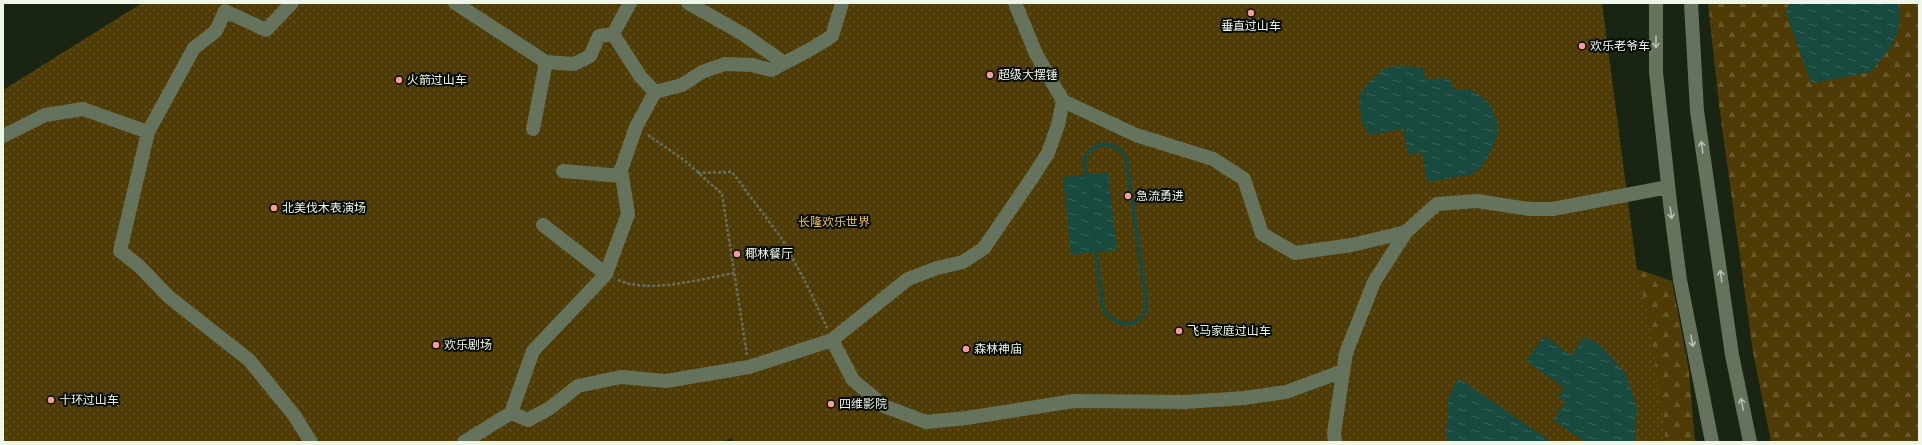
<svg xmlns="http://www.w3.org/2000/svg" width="1922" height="445" viewBox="0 0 1922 445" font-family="'Alegreya Sans','Noto Sans SC',sans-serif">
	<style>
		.forest { fill: url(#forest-firs) }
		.park { fill: url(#park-dots) }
		.water { fill: url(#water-ripples) }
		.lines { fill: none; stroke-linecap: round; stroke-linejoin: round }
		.stream { stroke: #194a40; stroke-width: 4 }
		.path { stroke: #666f5f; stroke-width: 2.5; stroke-dasharray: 3 2; stroke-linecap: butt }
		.street { stroke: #65725c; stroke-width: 14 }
		.oneway { stroke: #b7c1b1 }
		.poi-dot { fill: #f59b9e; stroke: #070b05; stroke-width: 1.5 }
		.labels { text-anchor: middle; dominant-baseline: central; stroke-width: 4; stroke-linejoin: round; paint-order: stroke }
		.poi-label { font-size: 12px; fill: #eef5e9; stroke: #070b05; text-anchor: start }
		.park-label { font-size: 12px; fill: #e8c062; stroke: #070b05 }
	</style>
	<defs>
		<pattern id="forest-firs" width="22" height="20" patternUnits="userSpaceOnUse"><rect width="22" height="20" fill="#4e3b05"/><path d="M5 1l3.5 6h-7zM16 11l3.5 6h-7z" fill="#685829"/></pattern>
		<pattern id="park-dots" width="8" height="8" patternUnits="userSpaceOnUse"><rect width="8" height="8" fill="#4e3b05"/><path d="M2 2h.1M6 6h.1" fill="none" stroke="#685829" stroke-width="1.8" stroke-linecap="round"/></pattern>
		<pattern id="water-ripples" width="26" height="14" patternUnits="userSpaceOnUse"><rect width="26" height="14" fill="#194a40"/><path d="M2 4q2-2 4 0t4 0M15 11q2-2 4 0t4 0" fill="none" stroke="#3b655c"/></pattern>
	</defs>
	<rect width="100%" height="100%" fill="#1a2412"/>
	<!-- forest -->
	<path class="forest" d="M1708,3H1919V442H1771L1753,352L1719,105Z
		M1619,263L1672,281L1689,371L1695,442H1655Z"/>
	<!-- park -->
	<path class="park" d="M142,3H1602L1637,270L1650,325L1666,442H733L732,438L723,442H3V90Z"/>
	<!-- water -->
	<path class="water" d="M1789,3H1898C1904,36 1890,48 1871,72L1811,83L1786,13Z
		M1398,66L1419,67L1424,69L1425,79L1446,78L1453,84V90H1471L1485,99L1491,107L1498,123L1497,135L1489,155L1482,166L1473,174L1427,182L1422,152L1408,155L1403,129L1369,135L1361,120L1359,95L1372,79L1385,68Z
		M1108,172L1117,250L1071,255L1063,177Z
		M1544,336L1571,355L1584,337L1599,344L1625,372L1637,407L1635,442H1585L1553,420L1565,402L1558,397L1564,388L1526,361Z
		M1458,378L1552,442H1449L1446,433L1448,398Z"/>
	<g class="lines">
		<!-- stream -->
		<path class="stream" d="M1103,144C1114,145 1120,148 1126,158L1145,292C1146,298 1147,305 1145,311C1136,331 1111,325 1103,308L1084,162C1088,152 1092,147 1103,144Z"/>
		<!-- path -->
		<path class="path" d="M648,135L684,160L722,194L747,355
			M698,173L732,172L782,239L807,285L827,328
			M618,280C649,294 701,279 734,273"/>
		<!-- street -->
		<path class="street" d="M292,3L266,30L225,11L216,31L194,48L148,132L120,251L139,266L169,297L249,360L294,415L311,442
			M455,3L546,62L574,64L590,56L599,36L613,34L640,76L655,92
			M688,3L743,34L784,63
			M1015,3L1036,54L1063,101L1136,135L1213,159L1244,179L1262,234L1295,253L1352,245L1406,232
			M1656,3V72L1670,203L1680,280L1712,442
			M1691,3L1697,111L1732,355L1750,442
			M613,34L630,3
			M533,129L546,62
			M3,136L45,115L83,109L148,132
			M563,171L622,176
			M543,225L606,274
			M832,340L853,380L884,406L926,422L966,418L1074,401L1186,402L1244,398L1286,392L1343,371
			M511,413L528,420L550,408L578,386L621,377L666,381L749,367L832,340L908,279L937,268L963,262L984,248L1032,178L1048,153L1058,125L1063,101
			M464,442L511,413L533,351L606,274L628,214L621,170L636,127L655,92L682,85L702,72L725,64L752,65L771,70L811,49L832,36L842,3
			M1335,442L1334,433L1346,353L1374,282L1406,232L1437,204L1477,201L1529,209H1553L1668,187"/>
	</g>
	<!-- one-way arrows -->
	<defs><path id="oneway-shaft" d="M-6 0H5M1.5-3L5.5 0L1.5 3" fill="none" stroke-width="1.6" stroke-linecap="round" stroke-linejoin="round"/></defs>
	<g class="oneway">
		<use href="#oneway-shaft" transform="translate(1656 42) rotate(90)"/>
		<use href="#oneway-shaft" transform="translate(1702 147) rotate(-98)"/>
		<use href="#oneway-shaft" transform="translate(1671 213) rotate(82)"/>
		<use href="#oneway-shaft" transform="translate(1721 276) rotate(-98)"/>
		<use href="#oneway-shaft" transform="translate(1692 341) rotate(79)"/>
		<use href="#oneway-shaft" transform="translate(1742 404) rotate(-101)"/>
	</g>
	<!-- markers -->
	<g class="poi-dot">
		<circle cx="1251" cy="13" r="4"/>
		<circle cx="1582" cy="46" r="4"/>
		<circle cx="990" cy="75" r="4"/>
		<circle cx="399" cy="80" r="4"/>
		<circle cx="1128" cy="196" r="4"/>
		<circle cx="274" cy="208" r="4"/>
		<circle cx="737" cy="254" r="4"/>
		<circle cx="1179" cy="331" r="4"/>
		<circle cx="436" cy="345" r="4"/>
		<circle cx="966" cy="349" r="4"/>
		<circle cx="51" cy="400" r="4"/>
		<circle cx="831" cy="404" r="4"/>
	</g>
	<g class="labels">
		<!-- poi labels -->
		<g class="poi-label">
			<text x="1251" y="26" text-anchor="middle">垂直过山车</text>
			<text x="1590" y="46">欢乐老爷车</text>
			<text x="998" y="75">超级大摆锤</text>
			<text x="407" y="80">火箭过山车</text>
			<text x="1136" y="196">急流勇进</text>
			<text x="282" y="208">北美伐木表演场</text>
			<text x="745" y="254">椰林餐厅</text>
			<text x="1187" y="331">飞马家庭过山车</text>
			<text x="444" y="345">欢乐剧场</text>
			<text x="974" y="349">森林神庙</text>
			<text x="59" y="400">十环过山车</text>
			<text x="839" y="404">四维影院</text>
		</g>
		<!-- park labels -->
		<g class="park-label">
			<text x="834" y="222">长隆欢乐世界</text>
		</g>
	</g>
	<!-- border -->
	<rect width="1922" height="445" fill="none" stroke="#eef5e9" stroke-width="8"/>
</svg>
